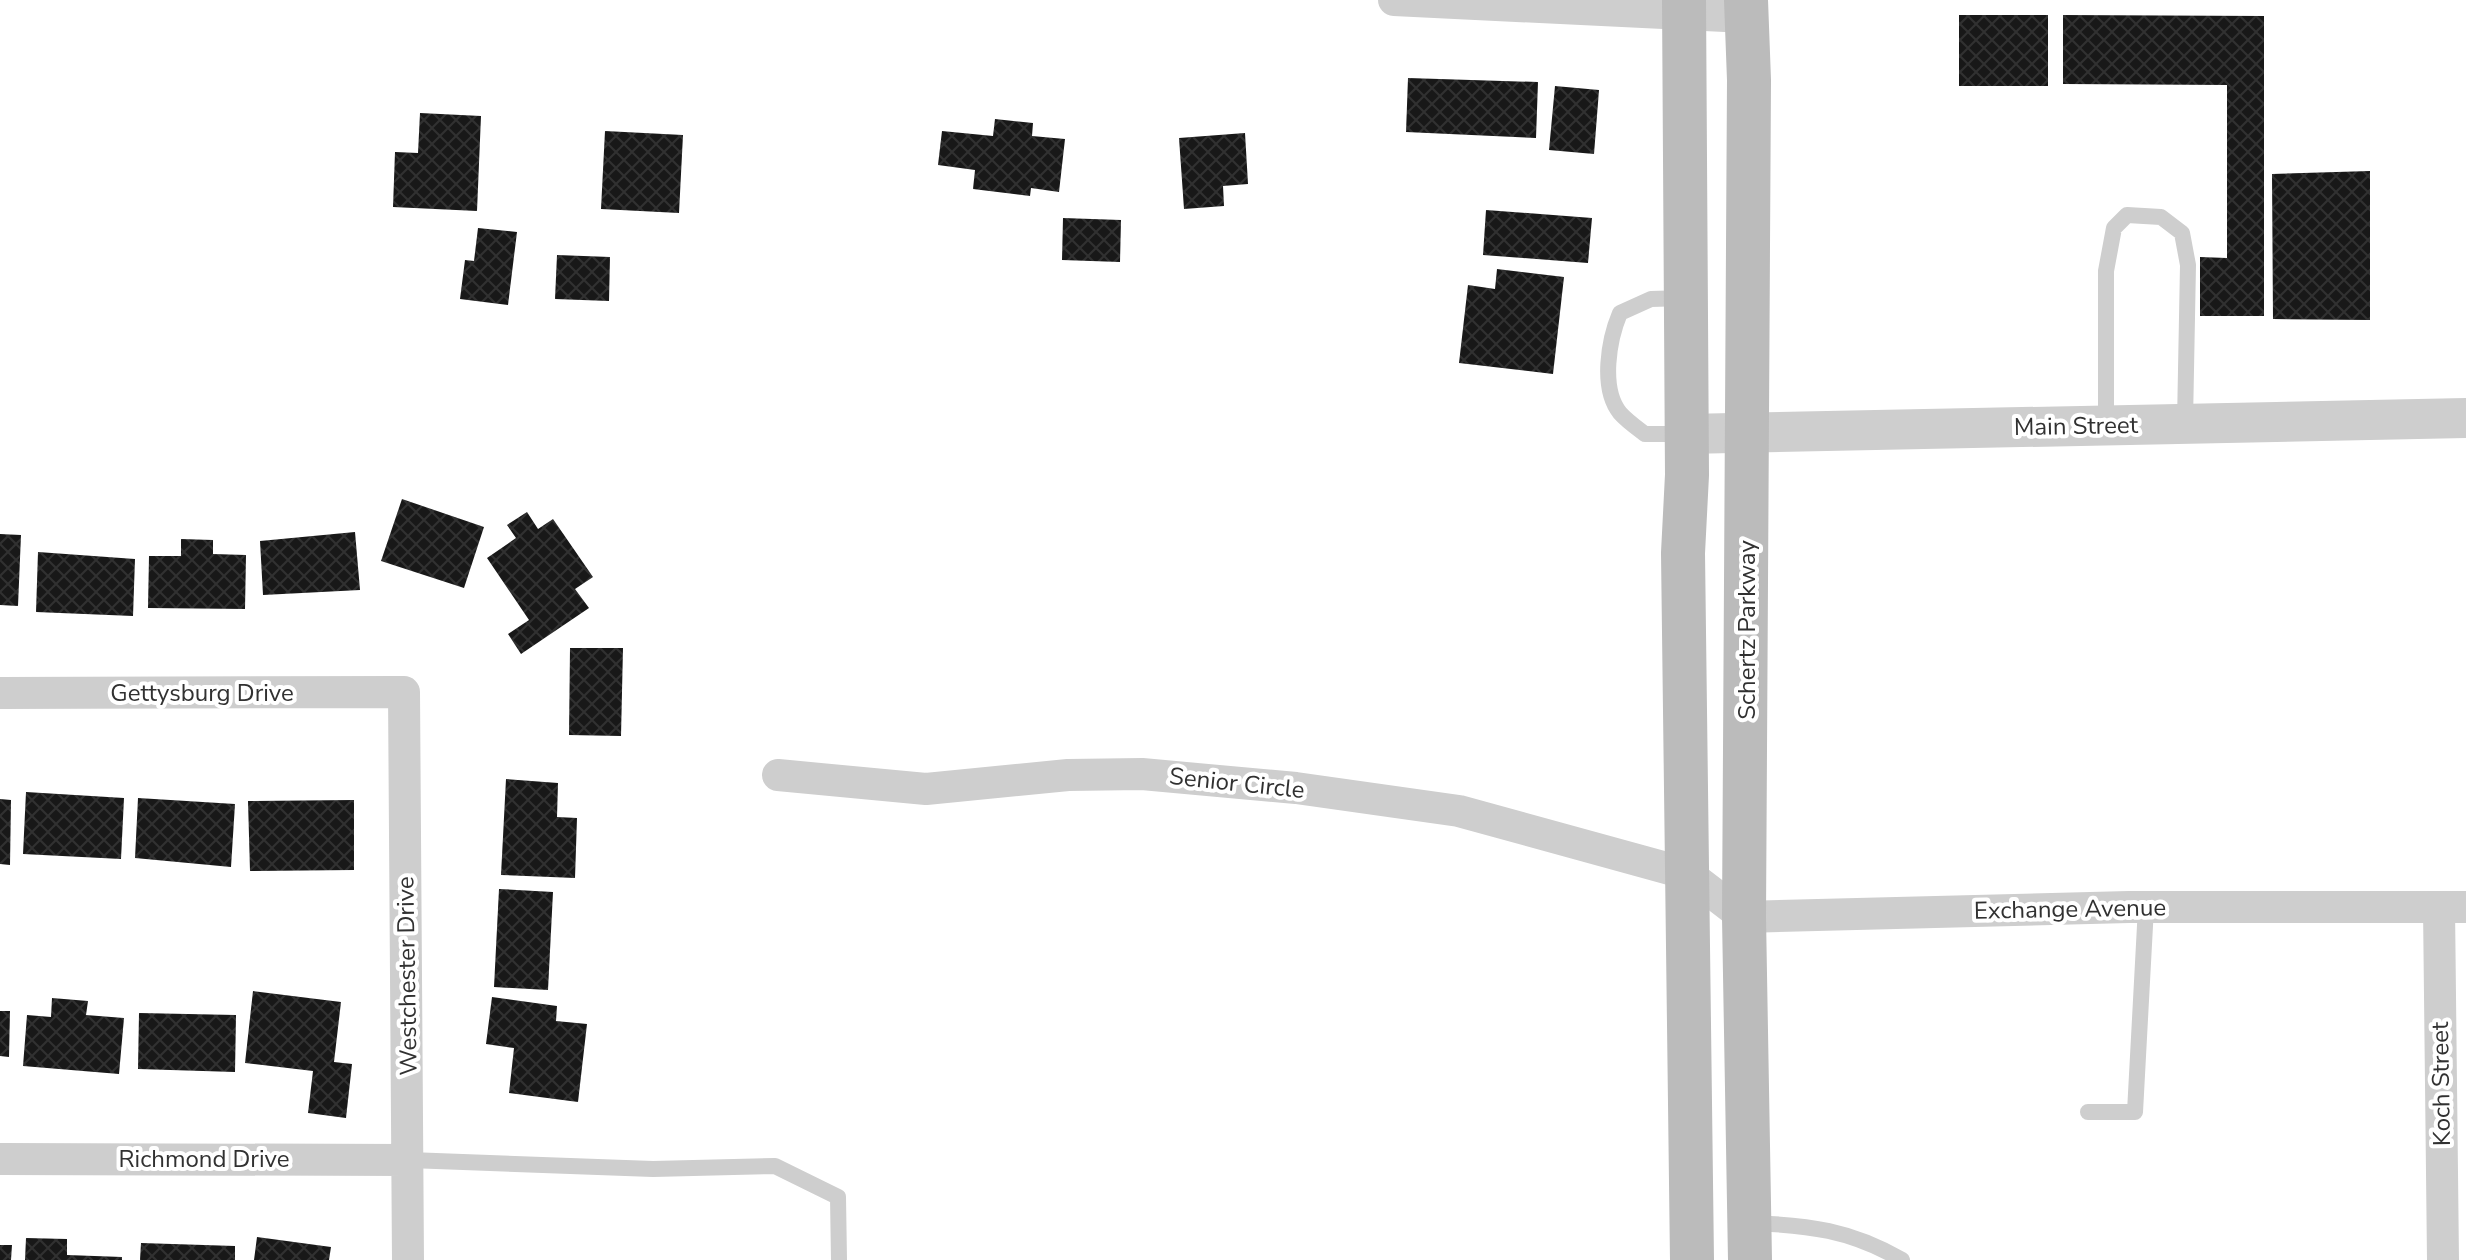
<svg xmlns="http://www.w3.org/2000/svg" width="2466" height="1260" viewBox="0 0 2466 1260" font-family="'Nunito Sans',sans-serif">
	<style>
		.building { fill: url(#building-cross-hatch) }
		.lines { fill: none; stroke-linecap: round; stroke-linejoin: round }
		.service { stroke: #cecece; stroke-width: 16 }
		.minor { stroke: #cecece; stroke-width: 32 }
		.tertiary { stroke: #cecece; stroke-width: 40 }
		.secondary { stroke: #bbb; stroke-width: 44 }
		.labels { text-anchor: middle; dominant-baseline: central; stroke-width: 8; stroke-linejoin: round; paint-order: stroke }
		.street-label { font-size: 24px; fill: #313131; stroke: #fff }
	</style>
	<defs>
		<pattern id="building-cross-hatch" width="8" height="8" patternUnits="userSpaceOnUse" patternTransform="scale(2)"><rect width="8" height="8" fill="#181818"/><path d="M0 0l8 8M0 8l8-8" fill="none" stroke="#313131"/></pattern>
	</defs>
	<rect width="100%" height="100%" fill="#fff"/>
	<!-- building -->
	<path class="building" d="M1959,15H2048V86H1959Z
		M2063,15L2264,16V316H2200V257L2227,258V85L2063,84Z
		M1408,78L1538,82L1536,138L1406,132Z
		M1555,86L1599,90L1594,154L1549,150Z
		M420,113L481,116L477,211L393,207L395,152L418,153Z
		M995,119L1033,123L1032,136L1065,139L1059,192L1031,188L1030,196L973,189L975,170L938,165L942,131L993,136Z
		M605,131L683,135L679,213L601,209Z
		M1245,133L1248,184L1223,186L1224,206L1184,209L1179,138Z
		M2370,171V320L2273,319L2272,174Z
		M1486,210L1592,218L1588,263L1483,255Z
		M1063,218L1121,220L1120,262L1062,260Z
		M478,228L517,232L508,305L460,299L465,260L474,261Z
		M557,255L610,257L609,301L555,299Z
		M1497,269L1564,277L1553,374L1459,363L1468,285L1495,289Z
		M402,499L484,527L464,588L381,561Z
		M527,512L538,529L553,519L593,577L575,589L589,608L521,654L508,634L529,620L487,558L516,538L507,525Z
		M355,532L360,590L263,595L260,541Z
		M0,534L21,535L18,606L0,605Z
		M181,539L213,540V554L246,555L245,609L148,608L149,556H181Z
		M38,552L135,559L133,616L36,612Z
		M570,648H623L621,736L569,735Z
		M506,779L558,783L557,817L577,818L575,878L501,875Z
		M26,792L124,798L121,859L23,854Z
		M138,798L235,804L231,867L135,858Z
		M0,799L11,800L10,865L0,864Z
		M354,800V870L250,871L248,801Z
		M499,889L553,892L548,990L494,987Z
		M253,991L341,1002L334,1062L352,1064L346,1118L308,1113L313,1071L245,1063Z
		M492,997L557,1006L556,1021L587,1024L578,1102L509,1093L514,1048L486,1044Z
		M52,998L88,1001L86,1015L124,1018L119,1074L23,1066L27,1015L51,1017Z
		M0,1011H10L9,1057L0,1056Z
		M139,1013L236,1015L235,1072L138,1069Z
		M257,1237L331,1247L329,1260H254Z
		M26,1238L67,1239V1255L122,1257V1260H25Z
		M141,1243L235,1246V1260H140Z
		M0,1245H12L11,1260H0Z"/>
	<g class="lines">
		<!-- service -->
		<path class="service" d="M2106,425V271L2114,228L2127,215L2161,217L2182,233L2188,265L2185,422
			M1685,434H1645C1637,428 1627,421 1620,413C1600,388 1609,339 1620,313L1651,299L1685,298
			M2088,1112H2135L2146,907
			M409,1160L653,1169L775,1166L838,1197L839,1260
			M1751,1223C1808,1225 1851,1230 1902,1260"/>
		<!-- minor -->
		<path class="minor" d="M1394,0L1746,17
			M0,693L404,692L408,1260
			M778,775L926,789L1068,775L1142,774L1296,788L1459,811L1688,874L1744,917L2129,907H2466
			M2439,907L2443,1260
			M0,1159L409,1160"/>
		<!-- tertiary -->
		<path class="tertiary" d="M1686,434L2466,418"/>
		<!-- secondary -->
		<path class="secondary" d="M1684,0L1687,475L1683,553L1692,1260
			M1746,0L1749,80L1744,917L1750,1260"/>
	</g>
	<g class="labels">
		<!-- street labels -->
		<g class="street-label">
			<text transform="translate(2076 426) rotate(-1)">Main Street</text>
			<text transform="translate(1747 630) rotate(-90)">Schertz Parkway</text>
			<text x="202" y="693">Gettysburg Drive</text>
			<text transform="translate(1237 783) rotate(6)">Senior Circle</text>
			<text transform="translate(2070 909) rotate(-1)">Exchange Avenue</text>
			<text transform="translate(407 976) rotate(-91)">Westchester Drive</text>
			<text transform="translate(2441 1084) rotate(-91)">Koch Street</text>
			<text x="204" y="1159">Richmond Drive</text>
		</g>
	</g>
</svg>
